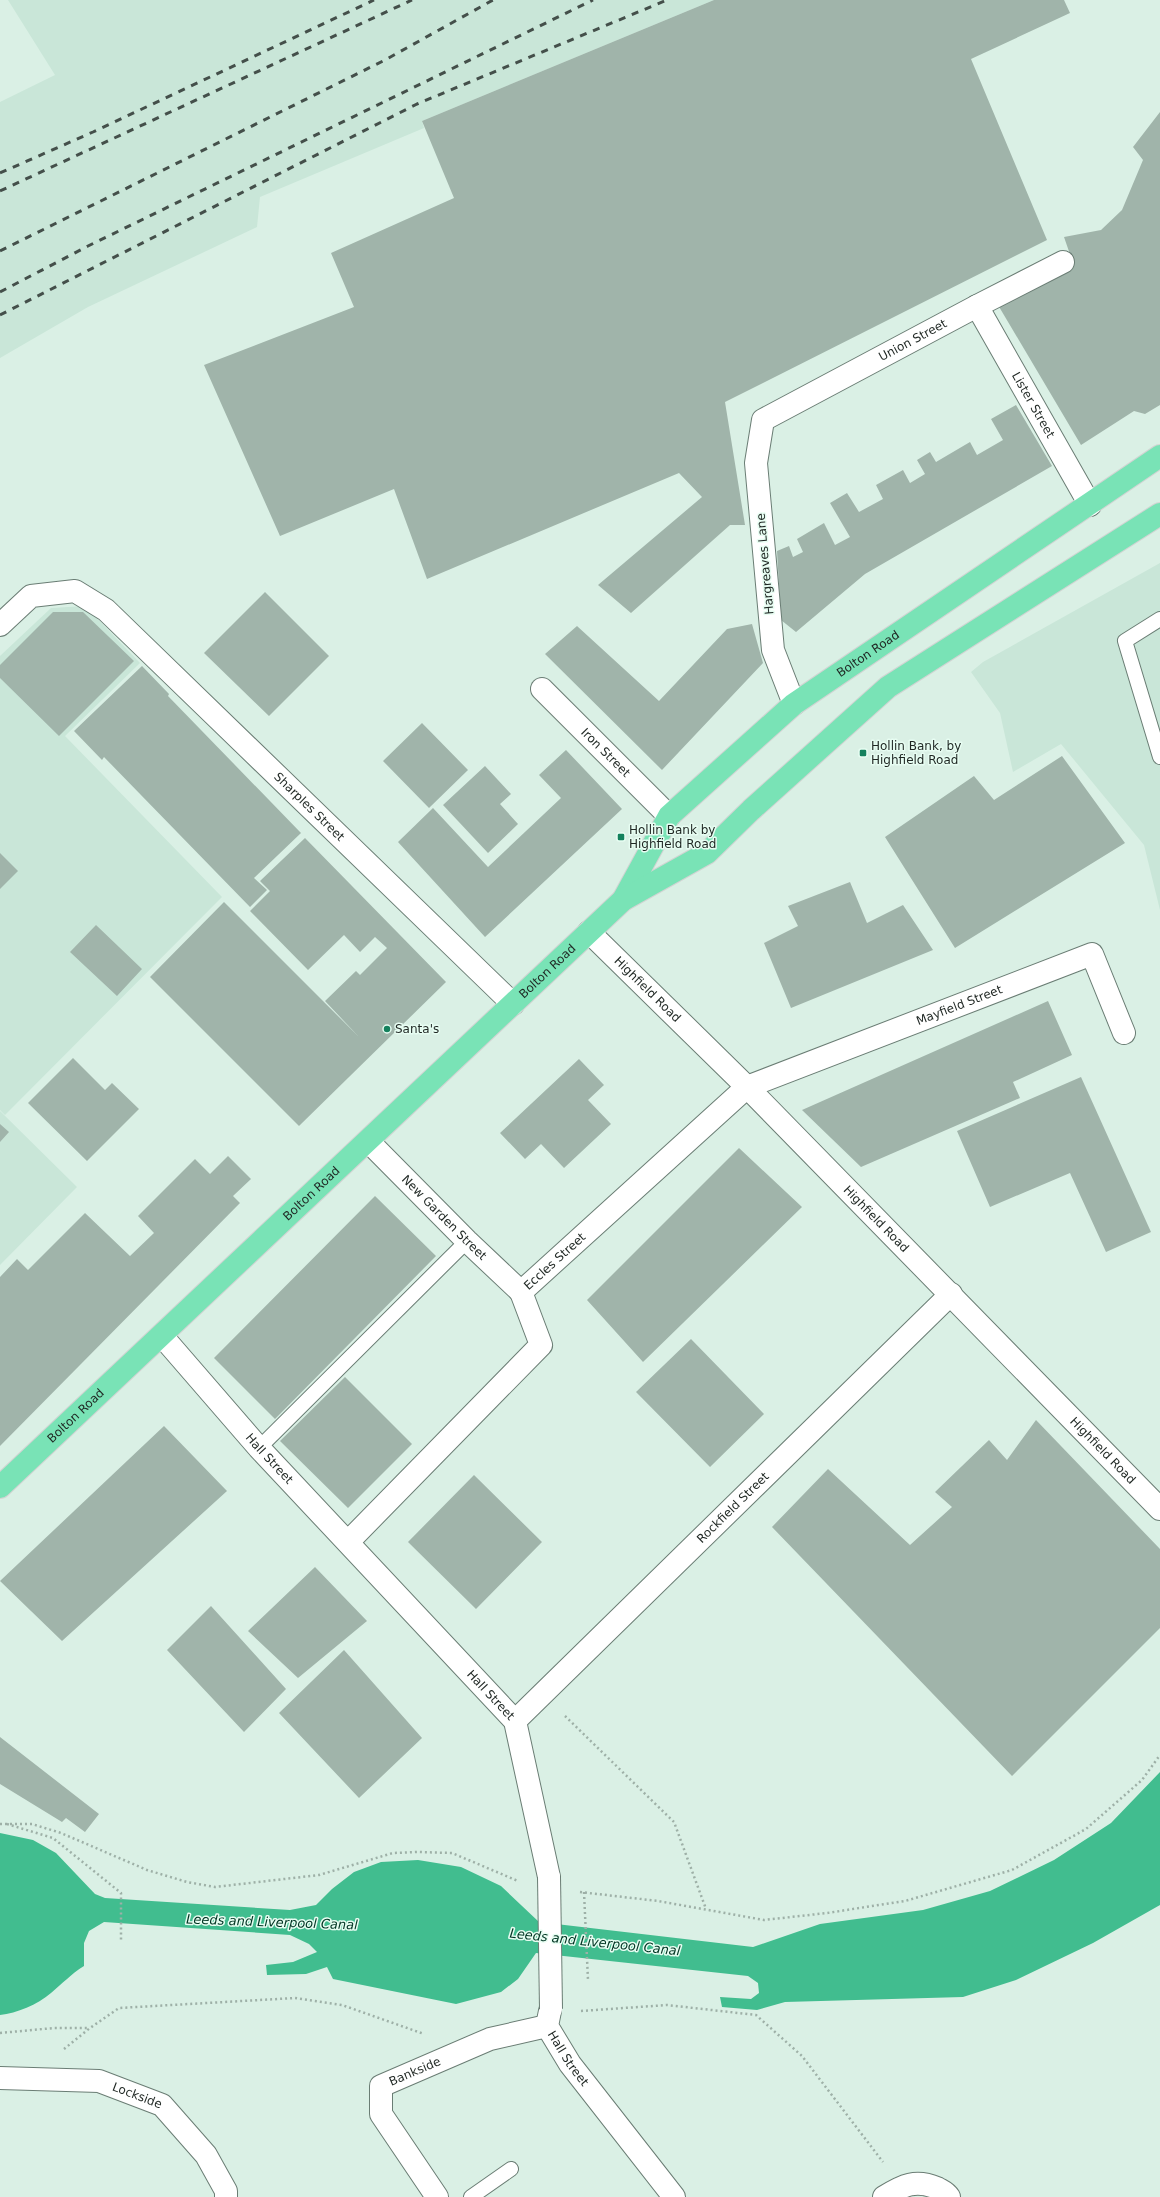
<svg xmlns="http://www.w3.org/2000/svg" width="1160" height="2197" viewBox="0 0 1160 2197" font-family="'DejaVu Sans',sans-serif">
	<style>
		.built { fill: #c9e6d8 }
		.water { fill: #41bd8f }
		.building { fill: #a0b4aa }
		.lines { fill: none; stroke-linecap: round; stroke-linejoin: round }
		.lane-casing { stroke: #6a7d74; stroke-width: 16 }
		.street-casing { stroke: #6a7d74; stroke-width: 24 }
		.highway-casing { stroke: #d2d4d3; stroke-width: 24 }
		.path { stroke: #9eb0a7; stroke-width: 2.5; stroke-dasharray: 2 3; stroke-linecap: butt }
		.lane { stroke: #fff; stroke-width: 14 }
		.street { stroke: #fff; stroke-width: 22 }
		.highway { stroke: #79e3b6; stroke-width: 22 }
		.rail { stroke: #444f4a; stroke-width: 3; stroke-dasharray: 7 7; stroke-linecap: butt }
		.street-bridge-casing { stroke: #6a7d74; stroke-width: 24; stroke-linecap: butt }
		.street-bridge { stroke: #fff; stroke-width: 22 }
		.poi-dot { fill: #14815d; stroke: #e7fdf2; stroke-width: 1.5 }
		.labels { text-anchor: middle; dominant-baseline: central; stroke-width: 3; stroke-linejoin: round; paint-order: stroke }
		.street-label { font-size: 12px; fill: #1f2723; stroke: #e7fdf2 }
		.poi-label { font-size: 12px; fill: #1f2723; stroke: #e7fdf2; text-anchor: start }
		.water-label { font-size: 13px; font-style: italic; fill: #003523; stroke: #e7fdf2 }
	</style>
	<rect width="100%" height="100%" fill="#daf0e5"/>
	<!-- built -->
	<path class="built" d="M8,0H714L422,121L424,128L260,197L257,227L88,307L0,358V102L55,75Z
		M1160,563V910L1144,845L1061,744L1013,772L1000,713L971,672L983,662Z
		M85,606L140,663L65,736L222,897L5,1115L0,1110V656L51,608Z
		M0,1111L77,1187L0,1265Z"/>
	<!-- water -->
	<path class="water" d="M1160,1772V1905L1093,1943L1016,1980L963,1997L785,2002L757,2010L722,2007L720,1997L751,1999L759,1993L758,1983L748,1976L536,1953L518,1979L501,1992L456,2004L333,1979L327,1967L306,1974L267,1975L266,1965L293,1962L317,1952L309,1944L290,1935L104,1922L89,1931L84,1943V1966C71,1974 62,1984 51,1993C37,2005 17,2013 0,2015V1833L33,1840L56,1853L95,1894L105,1898L290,1910L316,1905L332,1889L354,1872L381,1862L418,1860L461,1867L501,1886L539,1922L753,1947L820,1924L923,1910L990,1891L1054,1860L1111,1823Z"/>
	<!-- building -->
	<path class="building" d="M714,0H1064L1070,13L971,59L1047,240L725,402L745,525H730L631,613L598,585L702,497L679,473L427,579L394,489L280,536L204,365L354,307L331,253L454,198L422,121Z
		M1160,112V405L1145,414L1134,411L1081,445L998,305L1073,263L1064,237L1101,230L1122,210L1143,160L1133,147Z
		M1016,405L1052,466L865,574L796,632L781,620L777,551L789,546L793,557L803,552L797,539L824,523L835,545L850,537L830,503L847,493L859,512L883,499L876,485L903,470L910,483L925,474L917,460L930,452L936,462L970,442L977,455L1003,440L991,419Z
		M265,592L329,656L269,716L204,653Z
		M53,612H83L134,661L59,736L0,678V665Z
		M752,624L763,663L662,770L545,654L577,626L659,701L727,629Z
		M142,666L169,694L168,696L301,833L254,878L267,890L250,907L104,757L102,760L74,731Z
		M422,723L468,770L429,808L383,761Z
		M566,750L622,809L485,937L398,842L433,808L488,867L561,798L539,775Z
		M1062,756L1125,843L955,948L885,837L974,776L994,800Z
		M485,766L511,794L500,804L518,824L488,853L443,805Z
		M305,838L446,982L299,1126L150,977L224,902L359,1037L325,1001L356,971L360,975L387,948L375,937L360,952L344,935L308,970L250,911L270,891L260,881Z
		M0,853L18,871L0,889Z
		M850,882L867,923L903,905L933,950L791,1008L764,943L798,926L788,906Z
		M96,925L142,969L117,996L70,952Z
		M1048,1001L1072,1055L1013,1082L1020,1098L861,1167L802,1110Z
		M73,1058L105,1090L112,1083L139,1109L87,1161L28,1103Z
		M579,1059L604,1085L588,1100L611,1124L564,1168L541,1144L525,1159L500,1133Z
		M1081,1077L1151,1232L1106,1252L1070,1173L990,1207L957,1131Z
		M0,1124L9,1132L0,1142Z
		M739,1148L802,1207L643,1362L587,1300Z
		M228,1156L251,1179L233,1196L240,1203L0,1446V1277L17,1259L28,1270L85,1213L130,1256L154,1233L138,1216L195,1159L210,1174Z
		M375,1196L436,1256L275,1419L214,1358Z
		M691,1339L764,1414L710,1467L636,1392Z
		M345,1377L412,1444L348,1508L280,1441Z
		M1036,1420L1160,1549V1628L1012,1776L772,1527L828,1469L910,1545L952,1507L935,1492L989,1440L1007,1460Z
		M164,1426L227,1491L62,1641L0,1581Z
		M474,1475L542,1542L476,1609L408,1542Z
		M315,1567L367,1621L298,1678L248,1631Z
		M211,1606L286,1689L244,1732L167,1650Z
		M344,1650L422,1738L359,1798L279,1713Z
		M0,1737L99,1814L85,1832L66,1818L62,1822L0,1784Z"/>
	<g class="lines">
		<defs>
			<path id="lane" d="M1160,619L1125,641L1160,757
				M259,1448L467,1241
				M471,2197L511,2169"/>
			<g id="street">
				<path id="s1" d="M977,306L1090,505"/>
				<path id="s2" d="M0,625L31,596L75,591L106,610L513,1004"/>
				<path id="s3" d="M542,689L669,816"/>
				<path id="s4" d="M794,704L773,650L756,463L763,420L977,306L1063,262"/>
				<path id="s5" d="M589,932L747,1087L1160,1509"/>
				<path id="s6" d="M368,1141L467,1241L521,1292"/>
				<path id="s7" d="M162,1336L259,1448L515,1721L549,1877"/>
				<path id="s8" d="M348,1542L541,1345L521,1292L747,1087L1092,954L1124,1033"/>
				<path id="s9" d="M515,1721L951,1294"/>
				<path id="s10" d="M550,2011L547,2026L570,2064L674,2197"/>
				<path id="s11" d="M0,2078L99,2081L162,2105L206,2155L226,2191V2197"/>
				<path id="s12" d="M437,2197L381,2114V2086L490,2039L547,2026"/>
				<path d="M884,2197C903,2185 916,2179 937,2188C942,2191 946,2192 949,2197"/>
			</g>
			<g id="highway">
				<path id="s13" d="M623,900L669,816L794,704L1160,456"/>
				<path id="s14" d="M0,1487L623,900L707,853L751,810L888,687L1160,514"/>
			</g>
		</defs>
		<!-- lane casing -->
		<use href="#lane" class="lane-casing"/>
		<!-- street casing -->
		<use href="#street" class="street-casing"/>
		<!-- highway casing -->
		<use href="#highway" class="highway-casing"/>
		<!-- path -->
		<path class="path" d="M565,1716L674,1822L706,1909
			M0,1824H32L61,1833L147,1870L187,1882L215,1887L319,1875L393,1853L418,1852L452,1853L518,1881
			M7,1824L53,1838L121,1893V1942
			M580,1892L658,1901L764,1920L827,1913L905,1901L1012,1870L1086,1829L1142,1780L1160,1755
			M584,1892L588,1980
			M581,2011L667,2005L756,2015L802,2056L883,2162
			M0,2033L54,2028H89
			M64,2049L90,2028L119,2008L295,1998L342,2005L424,2034"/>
		<!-- lane -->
		<use href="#lane" class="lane"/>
		<!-- street -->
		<use href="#street" class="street"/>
		<!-- highway -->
		<use href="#highway" class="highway"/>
		<!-- rail -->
		<path class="rail" d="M0,173L93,132L374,0
			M0,191L412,0
			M0,251L385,60L493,0
			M0,292L88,246L593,0
			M0,315L417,104L667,0"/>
		<defs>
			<path id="street-bridge" d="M549,1877L551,2009"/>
		</defs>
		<!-- street-bridge casing -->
		<use href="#street-bridge" class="street-bridge-casing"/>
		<!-- street-bridge -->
		<use href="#street-bridge" class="street-bridge"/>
	</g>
	<!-- markers -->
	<g class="poi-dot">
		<rect x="859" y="749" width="8" height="8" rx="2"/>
		<rect x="617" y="833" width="8" height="8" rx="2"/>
		<circle cx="387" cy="1029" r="4"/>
	</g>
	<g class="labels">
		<!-- street labels -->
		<g class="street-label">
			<text stroke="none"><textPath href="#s4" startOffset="459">Union Street</textPath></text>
			<text stroke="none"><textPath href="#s1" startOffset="114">Lister Street</textPath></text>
			<text transform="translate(765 564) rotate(-95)">Hargreaves Lane</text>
			<text stroke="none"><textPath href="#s13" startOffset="353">Bolton Road</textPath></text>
			<text stroke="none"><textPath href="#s3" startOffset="90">Iron Street</textPath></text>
			<text stroke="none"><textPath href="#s2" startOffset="406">Sharples Street</textPath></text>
			<text stroke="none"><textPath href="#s14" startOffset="752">Bolton Road</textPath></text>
			<text stroke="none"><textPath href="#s5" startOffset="82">Highfield Road</textPath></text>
			<text stroke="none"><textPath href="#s8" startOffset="865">Mayfield Street</textPath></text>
			<text stroke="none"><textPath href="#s14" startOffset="428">Bolton Road</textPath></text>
			<text stroke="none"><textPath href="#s6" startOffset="108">New Garden Street</textPath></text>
			<text stroke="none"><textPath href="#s5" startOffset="406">Highfield Road</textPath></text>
			<text stroke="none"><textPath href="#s8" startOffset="378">Eccles Street</textPath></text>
			<text stroke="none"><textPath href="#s14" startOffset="104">Bolton Road</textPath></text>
			<text stroke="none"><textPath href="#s5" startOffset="730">Highfield Road</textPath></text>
			<text stroke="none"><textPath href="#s7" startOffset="163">Hall Street</textPath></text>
			<text stroke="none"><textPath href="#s9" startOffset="305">Rockfield Street</textPath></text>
			<text stroke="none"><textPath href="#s7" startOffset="487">Hall Street</textPath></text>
			<text stroke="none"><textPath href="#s10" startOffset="54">Hall Street</textPath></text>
			<text stroke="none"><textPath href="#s12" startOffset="165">Bankside</textPath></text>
			<text stroke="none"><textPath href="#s11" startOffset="140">Lockside</textPath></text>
		</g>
		<!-- poi labels -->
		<g class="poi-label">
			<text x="871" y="746">Hollin Bank, by<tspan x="871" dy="14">Highfield Road</tspan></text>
			<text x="629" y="830">Hollin Bank by<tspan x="629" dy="14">Highfield Road</tspan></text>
			<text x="395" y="1029">Santa's</text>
		</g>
		<!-- water labels -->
		<g class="water-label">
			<text transform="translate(272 1922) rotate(2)">Leeds and Liverpool Canal</text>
			<text transform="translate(595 1942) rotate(6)">Leeds and Liverpool Canal</text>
		</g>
	</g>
</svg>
